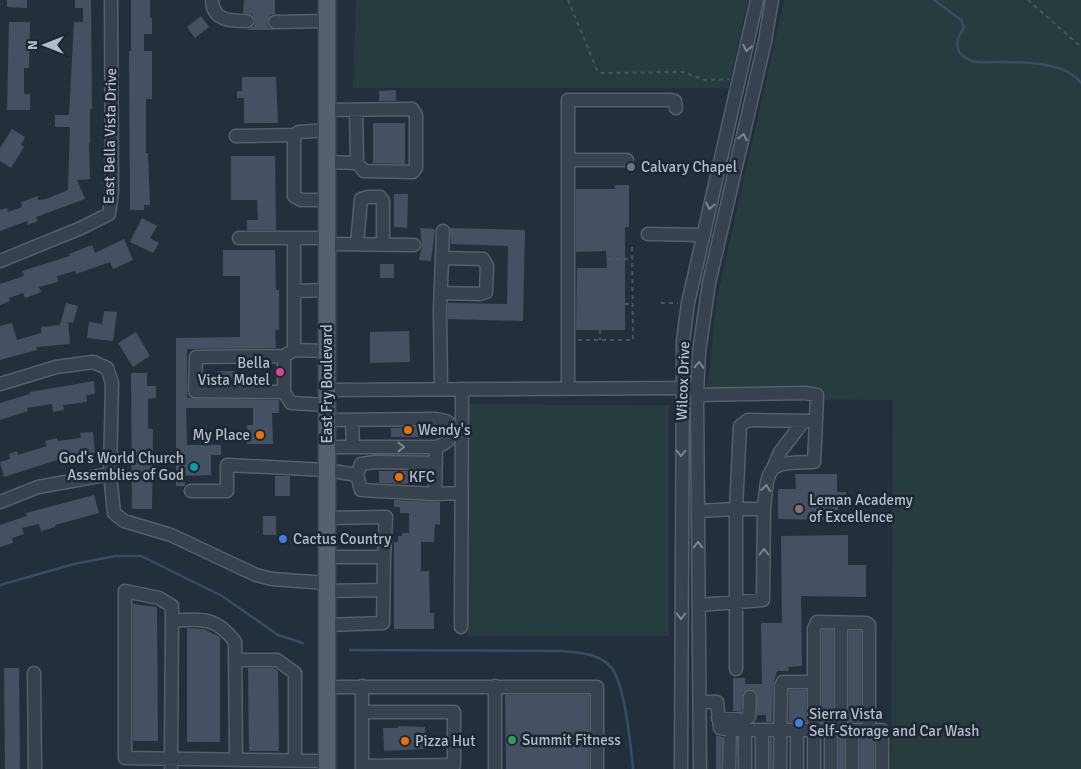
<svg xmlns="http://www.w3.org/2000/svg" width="1081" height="769" viewBox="0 0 1081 769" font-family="Signika,sans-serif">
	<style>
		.green { fill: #263c3f }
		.water { fill: #394c67 }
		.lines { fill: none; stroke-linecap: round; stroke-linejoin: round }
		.stream { stroke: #394c67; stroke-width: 2.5 }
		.building { fill: #455162 }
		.minor-casing { stroke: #565f6c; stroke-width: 15 }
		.major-casing { stroke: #414a57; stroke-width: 19 }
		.path { stroke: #44595c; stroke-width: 2; stroke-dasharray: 4 4; stroke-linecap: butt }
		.minor { stroke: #38414e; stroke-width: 12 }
		.major { stroke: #56606e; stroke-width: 16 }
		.oneway { stroke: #7c8592 }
		.worship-dot { fill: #6b7280; stroke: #1d2633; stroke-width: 2 }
		.hotel-dot { fill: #d1479c; stroke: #1d2633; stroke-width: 2 }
		.food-dot { fill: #e8710a; stroke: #1d2633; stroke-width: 2 }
		.culture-dot { fill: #0f9aa8; stroke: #1d2633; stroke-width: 2 }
		.education-dot { fill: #8d6e63; stroke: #1d2633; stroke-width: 2 }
		.shop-dot { fill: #3f7fe0; stroke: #1d2633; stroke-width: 2 }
		.leisure-dot { fill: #2e9e5b; stroke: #1d2633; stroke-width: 2 }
		.labels { text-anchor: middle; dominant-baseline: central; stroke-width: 5; stroke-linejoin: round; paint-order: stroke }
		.street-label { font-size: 15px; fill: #b4bcc9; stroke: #1d2633 }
		.poi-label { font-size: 15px; fill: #b4bcc9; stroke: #1d2633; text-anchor: start }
	</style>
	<rect width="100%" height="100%" fill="#242f3e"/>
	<!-- green -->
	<path class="green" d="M356,0H748L728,88H353Z
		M784,0H1081V769H891L893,400L706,399L717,298Z
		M469,404L669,405V636H468Z"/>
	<!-- water -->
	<path class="water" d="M218,371H235V379H219Z"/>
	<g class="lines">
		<!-- stream -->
		<path class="stream" d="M934,0L961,20L964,28C954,41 954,54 972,61C979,63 988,62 996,62C1020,62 1065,61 1081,83
			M0,585L74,564L115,556H141L222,596L278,635L303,643
			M350,650L563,651C580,653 596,653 609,665C625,679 631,748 633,769"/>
	</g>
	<!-- building -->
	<path class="building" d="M7,0H27V8L7,7Z
		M75,0H91L92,109H90V143H89L90,179L77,180L85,199L36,217L38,221L28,225L27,221L0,231V210L7,208L8,212L22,207L21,202L38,196V200L46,199L68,190L70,127H55V115H69L74,22H83V8H75Z
		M131,0H150V18H152V34H144V51H152V99H146V153H148L150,205H144V210H130L129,51H131Z
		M244,0H275V14L270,15L267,22L268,27L275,30H247L254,26L255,21L252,14L243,13Z
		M201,16L209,27L195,38L187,27Z
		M9,22H30L29,68H24V94H30V110H7Z
		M242,77H276L278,123H244V98H237V91H242Z
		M396,90V101H379V91Z
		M373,123H405V164L373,163Z
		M12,129L25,137L21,145L24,147L11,168L0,161V148Z
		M231,156H275L276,230H247V220H258L257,200H231Z
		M615,185H629V227H625V330H576L577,268H607L606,251L576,252V189H615Z
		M394,194H408L407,228L394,227Z
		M142,218L157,226L150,238L159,243L153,253L130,242Z
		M420,228L435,229L431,261L419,260L422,246Z
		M450,228L525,230L523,321L448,319V303L507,304L508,246L451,244Z
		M124,239L133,260L113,269L110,262L76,274L75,271L57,276L58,282L39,287L41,292L25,298L23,293L9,298L10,301L0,305V284L24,276L22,271L70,256L69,254L92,245L95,253Z
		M223,250H275L276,290H279V330H275L276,348L187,349V398L279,400V413H272L273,444H247V425H253V408H186L187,445H221V455H211V475L184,476L185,486H176V338L240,337V276H223Z
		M380,264H394V278H380Z
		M66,303L78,306L73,323L68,322L70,344L36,347L37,350L0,360V326L12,323L17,340L41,333V327L60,325Z
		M104,311L117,312L113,341L87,338L89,322L102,324Z
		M409,331L410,362L370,363V332Z
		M136,332L150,356L133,367L118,343Z
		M131,373H147V386H156V398L148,399V429H153L152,509H132Z
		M94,381L95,394L86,395L87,402L63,405L64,410L53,412L52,404L27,408L28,411L0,420V403L30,394V392Z
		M425,427V437H391V428Z
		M93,432L95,453L62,456L63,458L4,477L0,462L10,459L9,454L17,451L18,455L47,446L45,441L57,438L58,441L81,438L80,433Z
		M379,471H419V484L379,483Z
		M795,474H837V492H846V505H838V510H832L833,520L778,519V489H796Z
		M275,476H290V496H275Z
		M94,495L99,513L55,525V527L41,531L39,524L22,528L24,534L12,538L13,543L0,547V525L27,516L26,513Z
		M394,500L440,502V525L435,524L434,542H421V571H429L430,613H434V629H394V542H398V536H402V533H409V513H400V507H394Z
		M263,516H276V535H263Z
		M848,535V565H866V597L801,596L802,666L788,667L789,671H777L773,686L772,722H766V715H757V694L751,689L743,693L741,712L733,711V678H745V684H762L761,623H782L781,536Z
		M133,604L157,607L158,741H133Z
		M187,628L204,629L220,637V742H187Z
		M822,630H833V722H822Z
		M849,631H861V722H849Z
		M4,668H19L20,769H5Z
		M248,668H274L278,671L279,751H249Z
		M789,690H806V722H789Z
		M505,695H589V769H506Z
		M398,726L425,727V749L384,751L383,728H398Z
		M716,735L722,737L721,769H716Z
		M770,738H772V769H770Z
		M839,738H844V769H839Z
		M860,738H874V769H860Z"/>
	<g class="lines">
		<defs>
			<path id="minor" d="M212,0C213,21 230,21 247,21
				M275,22L327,21
				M327,110L412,109L416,115V168L413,172L364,171L357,163L327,162
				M356,110L357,163
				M327,130L299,132L294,135V196L301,200H327
				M236,136L294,135
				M568,160H627
				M648,234L704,235
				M239,238H327
				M294,238V350
				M327,244L414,245
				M357,244L361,199L368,197H380L383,201V245
				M0,261L81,228L109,214L112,191L111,0
				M294,291L327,290
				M441,293L480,294L486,292L487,266L483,259L442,258
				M284,356V392L291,403L327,405
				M0,384L56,367L93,362L107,368L112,383L110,474L114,513L124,521L171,535L256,575L272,579L327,583
				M441,389L440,309L443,231
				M568,389V100H671L675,101L676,108
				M327,390L690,388
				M284,392L195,391L196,357L284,356L294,350L327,351
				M697,395L805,393L817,395L816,421L748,420L740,426L736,509L698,511
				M327,420L436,419L446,421L452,426C452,439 448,443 436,447H327
				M352,420L353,447
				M436,463L375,462L361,464L357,475L361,490L435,494L436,447
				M774,466L780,452L803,422
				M191,491H227V465L327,470L357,475
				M435,494L461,493
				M0,502L38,487L110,474
				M327,518L386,517L384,557
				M327,557H384L383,623L327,625
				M327,591L383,590
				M699,605L763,600L764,509
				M172,621C200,618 217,617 235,642L236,759
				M841,623V730
				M461,627L462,389
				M235,660H277L295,673V761
				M736,669V509H764C768,463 768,463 814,462L816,421
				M34,673L35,769
				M362,686V769
				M327,687H597V769
				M700,702H717L720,728L730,730H882V769
				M362,712H454V765L362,766
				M718,718L745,720L749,717L750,697
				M797,730V769
				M852,730V769
				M171,769V759L172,621V606L159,598L125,591V758C193,759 260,760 327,761
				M495,769V686
				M681,769L683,341L688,303L757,0
				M700,769L697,395L699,352L709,283L765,41L772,0
				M729,769L730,730
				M745,769V730
				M762,769V730
				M780,769L781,686L783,682H814
				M814,769V629L817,622L866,623L869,625V730
				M831,769V730"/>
			<path id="major" d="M327,769V0"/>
		</defs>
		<!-- minor casing -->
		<use href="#minor" class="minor-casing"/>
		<!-- major casing -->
		<use href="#major" class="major-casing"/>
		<!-- path -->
		<path class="path" d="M568,0L597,70L602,73L683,72L705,80L729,79
			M1028,0L1081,47
			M608,259H633
			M661,303H678
			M625,304H633
			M600,330V340
			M578,340H633L632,243"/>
		<!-- minor -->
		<use href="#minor" class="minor"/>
		<!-- major -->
		<use href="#major" class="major"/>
	</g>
	<!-- one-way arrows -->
	<defs><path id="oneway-chevron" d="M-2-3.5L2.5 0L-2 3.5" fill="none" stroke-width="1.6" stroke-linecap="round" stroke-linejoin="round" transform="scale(1.25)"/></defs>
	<g class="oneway">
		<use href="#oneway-chevron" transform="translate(747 48) rotate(101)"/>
		<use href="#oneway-chevron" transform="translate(743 137) rotate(-77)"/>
		<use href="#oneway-chevron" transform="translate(710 206) rotate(102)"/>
		<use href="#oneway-chevron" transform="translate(699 365) rotate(-87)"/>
		<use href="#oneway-chevron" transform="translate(401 447)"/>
		<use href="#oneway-chevron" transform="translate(681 453) rotate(90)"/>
		<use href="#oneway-chevron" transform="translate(766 488) rotate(-84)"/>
		<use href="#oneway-chevron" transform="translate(698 545) rotate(-90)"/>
		<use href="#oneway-chevron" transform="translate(764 552) rotate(-90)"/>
		<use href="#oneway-chevron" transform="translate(681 616) rotate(90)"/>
	</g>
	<!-- markers -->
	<circle class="worship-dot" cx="631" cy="167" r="5"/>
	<circle class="hotel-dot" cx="280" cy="372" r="5"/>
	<g class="food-dot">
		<circle cx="408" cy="430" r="5"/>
		<circle cx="260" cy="435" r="5"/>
		<circle cx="399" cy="477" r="5"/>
		<circle cx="405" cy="741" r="5"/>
	</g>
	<circle class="culture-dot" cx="194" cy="467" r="5"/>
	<circle class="education-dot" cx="799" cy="509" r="5"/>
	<g class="shop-dot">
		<circle cx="283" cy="539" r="5"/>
		<circle cx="799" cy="723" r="5"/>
	</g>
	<circle class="leisure-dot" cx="512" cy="740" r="5"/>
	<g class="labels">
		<!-- street labels -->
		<g class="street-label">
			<text transform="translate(110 136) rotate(-89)">East Bella Vista Drive</text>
			<text transform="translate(683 381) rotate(-88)">Wilcox Drive</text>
			<text transform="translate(327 384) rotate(-90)">East Fry Boulevard</text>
		</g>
		<!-- poi labels -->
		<g class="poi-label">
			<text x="641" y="167">Calvary Chapel</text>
			<text x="270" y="363" text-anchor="end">Bella<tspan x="270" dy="17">Vista Motel</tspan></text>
			<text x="418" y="430">Wendy's</text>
			<text x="250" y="435" text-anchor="end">My Place</text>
			<text x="184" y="458" text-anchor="end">God's World Church<tspan x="184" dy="17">Assemblies of God</tspan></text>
			<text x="409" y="477">KFC</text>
			<text x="809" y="500">Leman Academy<tspan x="809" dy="17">of Excellence</tspan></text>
			<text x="293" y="539">Cactus Country</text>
			<text x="809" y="714">Sierra Vista<tspan x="809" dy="17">Self-Storage and Car Wash</tspan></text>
			<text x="522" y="740">Summit Fitness</text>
			<text x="415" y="741">Pizza Hut</text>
		</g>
	</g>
	<!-- north arrow -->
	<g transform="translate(45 45) rotate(270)" stroke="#1d2633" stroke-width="4" paint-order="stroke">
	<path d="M0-4L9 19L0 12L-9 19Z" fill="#b4bcc9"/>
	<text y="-8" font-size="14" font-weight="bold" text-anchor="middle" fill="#b4bcc9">N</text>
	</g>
</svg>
